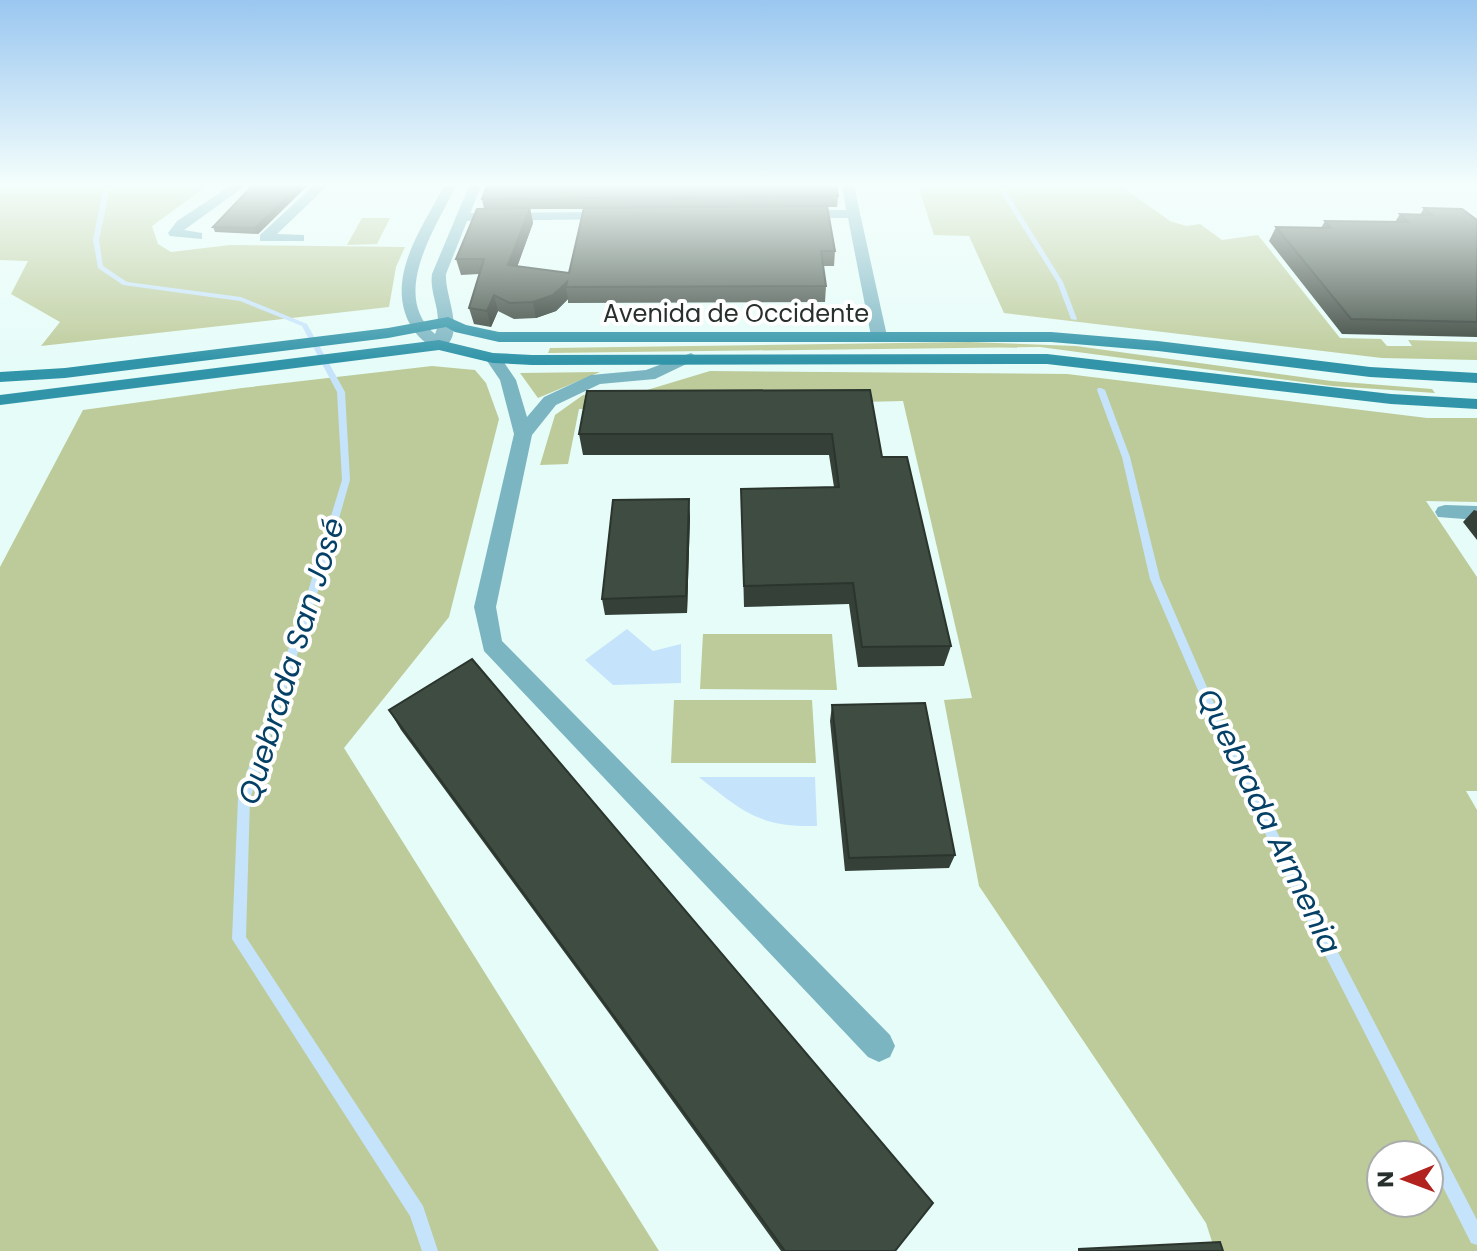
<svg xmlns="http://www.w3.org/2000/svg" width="1477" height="1251" viewBox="0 0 1477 1251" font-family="Poppins,sans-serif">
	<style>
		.green { fill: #bdcb9a; fill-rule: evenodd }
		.water { fill: #c6e3fc }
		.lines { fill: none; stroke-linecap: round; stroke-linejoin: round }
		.stream { fill: #c6e3fc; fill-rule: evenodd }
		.minor { fill: #7cb5c2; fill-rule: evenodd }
		.tertiary { fill: #7cb5c2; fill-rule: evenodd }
		.secondary { fill: #3194a8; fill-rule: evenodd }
		.wall { fill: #354138; fill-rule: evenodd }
		.shaded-wall { fill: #2b352e }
		.building { fill: #3e4c41; stroke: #2b352e; stroke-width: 2 }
		.labels { text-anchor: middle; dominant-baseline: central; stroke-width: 8; stroke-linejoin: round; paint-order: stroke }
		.far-street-label { font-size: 24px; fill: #28302e; stroke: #fff }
		.water-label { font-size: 30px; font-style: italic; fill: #054167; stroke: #fff }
	</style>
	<rect width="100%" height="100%" fill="#e6fcf8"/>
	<!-- green -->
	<path class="green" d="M0,186H207L152,226L158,244L171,252L230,245L405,247L396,267L389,307L41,346L60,322L11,294L28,261L0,260Z
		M918,186H1121L1170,221L1186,226L1200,224L1222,240L1258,235L1340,338L1381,339L1387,346H1412L1408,340L1477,342V360L1382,358L1004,313L969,236L934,235Z
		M362,218H390L377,244L347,245Z
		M969,342L1076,346L1331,381L1432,389L1435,393L1332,386L1040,347L548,353L550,348Z
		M432,366L475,370L486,383L499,419L449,617L344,748L659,1251H0V567L83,410L242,388Z
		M710,371L1067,374L1427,418H1477V502L1426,501L1477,577V791H1466L1477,810V1251H1215L1206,1223L979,886L944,700L972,698L903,401L579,409L568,464L540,465L555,415L583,395L647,390ZM1381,1155H1429V1203H1381Z
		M600,372L538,398L520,373Z
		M703,634H832L837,690L700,689Z
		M674,700H812L816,763H671Z"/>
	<!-- water -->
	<path class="water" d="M627,629L653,651L681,644V683L613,685L585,660Z
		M699,777H815L817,826C759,827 743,812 699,777Z"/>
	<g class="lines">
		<!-- stream -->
		<path class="stream" d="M104,186H110L99,240L103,266L127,282L241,297L307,324L345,392L350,480L319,588L250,799L246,937L423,1206L438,1251H422L410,1216L232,939L238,799L309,588L342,480L337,392L302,326L240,301L123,285L98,268L93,240Z
			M997,186H1003L1063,282L1077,319L1076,320L1071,319L1057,282Z
			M1098,388H1101L1105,390L1130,457L1160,579L1223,724L1313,904L1477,1220V1245L1471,1243L1429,1159V1155H1427L1303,912L1213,725L1150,579L1122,457L1097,390Z"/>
		<!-- minor -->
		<path class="minor" d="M230,186H245L184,230L202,233V239L170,236L168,233L177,221Z
			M313,186H327L277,234L304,235V241H260V235Z
			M842,186H854L887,336L885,339L879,341L871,336L848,218H801L794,214L801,210H846Z
			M610,212L615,213V219L462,221L455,217L462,213Z
			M493,353L499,355L516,380L527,417L544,397L591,375L646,370L691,353L699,358L655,379L600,384L556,405L532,435L496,607L502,641L890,1035L895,1046L890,1057L879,1062L868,1057L484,651L474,607L514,434L500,380L485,358Z
			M1445,505L1477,506V520L1438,517L1435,512L1438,507Z"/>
		<!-- tertiary -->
		<path class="tertiary" d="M444,186H456C436,227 389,295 435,334C444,313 429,296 432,274L469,186H481L446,274C444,296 469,338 439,350C427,346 417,336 411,326C384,279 422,228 444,186Z"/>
		<!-- secondary -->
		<path class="secondary" d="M448,317L466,325L499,332H1051L1158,341L1370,367L1477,373V383L1370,377L1158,351L1051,342H499L455,332L446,327L388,338L65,378L0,382V372L65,368L388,328Z
			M439,340L493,353L532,355L1047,354L1391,394L1477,399V409L1391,404L1047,364L532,365L493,363L439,350L0,405V395Z"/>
	</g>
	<!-- wall -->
	<path class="wall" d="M252,186H307L258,234L215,232L213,227Z
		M838,196L837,207H827L835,251L834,266H823L826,286L825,302L568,303V299L556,311L536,318L514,319L498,311L491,327L474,324L469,308L479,274L461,275L456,259L484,209L482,199ZM530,209H583L569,273L517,267L533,223Z
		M1424,208L1477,220V337L1342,334L1269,241L1276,227L1321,228L1325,221L1395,222L1400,214L1420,215Z
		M870,390L882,457L951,646L944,666L858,667L849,604L744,607L741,489L834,487L829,455H583L579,434Z
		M1474,510L1477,511V540L1463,522Z
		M690,516L687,613L605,615L602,599Z
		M832,705L955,855L949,868L845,871L830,721Z
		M389,710L895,1251H781L609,1013L401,730Z"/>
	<!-- shaded-wall -->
	<path class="shaded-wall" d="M299,186H307L258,234L255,228Z
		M530,208L533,223L512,281L508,265Z
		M567,282L566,287L568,299L556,311L536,318L533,302Z
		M494,295L498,311L491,327L487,311Z
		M689,499L690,516L687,613L686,596Z"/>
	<!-- building -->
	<path class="building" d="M252,186H299L255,228L213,227Z
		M487,186H836L838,196L482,199Z
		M827,206L835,251H821L826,286L566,287L567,282L553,295L533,302L510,303L494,295L487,311L469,308L484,259H456L477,209L530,208L508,265L569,273L584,208Z
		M1424,208L1462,209L1477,220V322L1351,319L1276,227L1331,228L1325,221L1408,222L1400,214L1432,215Z
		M870,390L882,457H907L951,646L862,647L853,583L744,586L741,489L839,487L832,434H579L587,391Z
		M689,499L686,596L602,599L613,500Z
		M472,659L933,1203L895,1251H785L603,1001L389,710Z
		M925,703L955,855L849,858L832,705Z
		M1220,1242L1223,1251H1079V1249Z"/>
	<!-- sky -->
	<linearGradient id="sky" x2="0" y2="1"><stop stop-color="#9ac7f0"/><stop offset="0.51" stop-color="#f4fefc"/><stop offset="1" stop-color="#f4fefc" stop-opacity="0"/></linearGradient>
	<rect width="1477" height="362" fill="url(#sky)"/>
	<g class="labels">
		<!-- far-street labels -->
		<g class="far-street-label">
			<text x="736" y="313">Avenida de Occidente</text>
		</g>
		<!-- water labels -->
		<g class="water-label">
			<text transform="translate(291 661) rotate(-73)">Quebrada San José</text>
			<text transform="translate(1269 821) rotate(64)">Quebrada Armenia</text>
		</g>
	</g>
	<!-- north arrow -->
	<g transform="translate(1405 1179) rotate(269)"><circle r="38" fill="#ffffff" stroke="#a9acab" stroke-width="2"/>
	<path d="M0-6L14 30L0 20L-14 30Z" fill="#b2221e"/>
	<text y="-12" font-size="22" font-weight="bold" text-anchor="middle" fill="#28302e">N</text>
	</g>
</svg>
